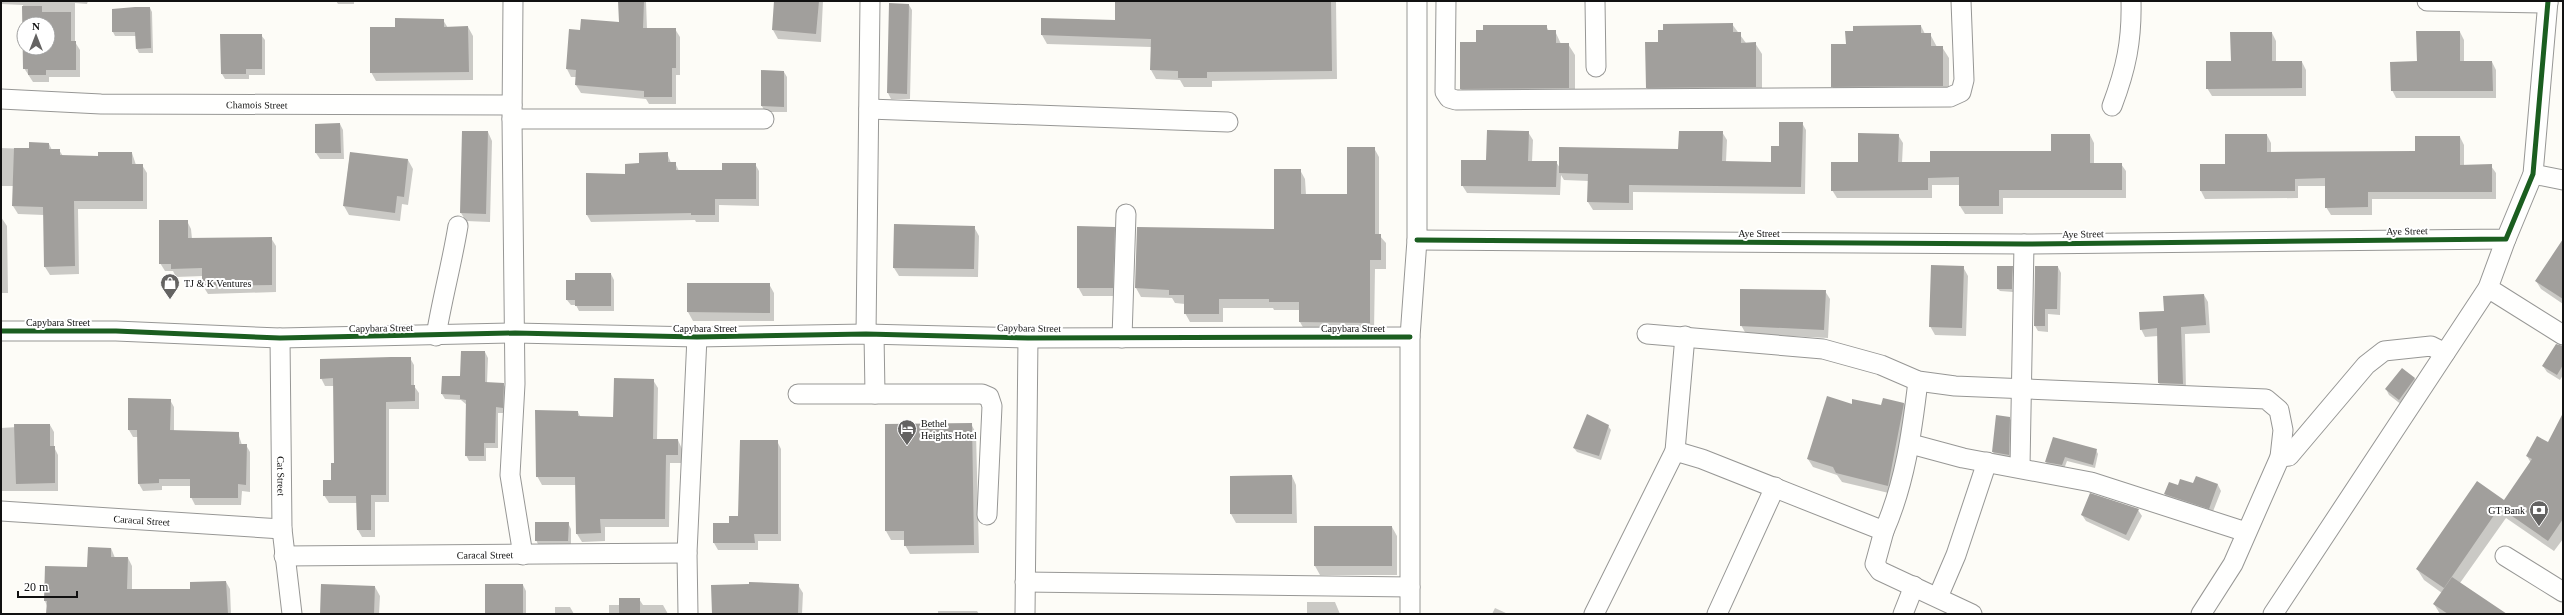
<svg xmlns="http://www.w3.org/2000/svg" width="2564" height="615" viewBox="0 0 2564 615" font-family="'Times New Roman',serif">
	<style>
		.shadow { fill: #0003; fill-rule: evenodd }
		.building { fill: #a19f9c; fill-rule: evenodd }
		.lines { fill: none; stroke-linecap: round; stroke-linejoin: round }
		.minor-casing { stroke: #979795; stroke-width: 21 }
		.minor { stroke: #fffffe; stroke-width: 19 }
		.cycleway-casing { stroke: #fff; stroke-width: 8 }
		.cycleway { stroke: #1b5e20; stroke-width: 5 }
		.labels { text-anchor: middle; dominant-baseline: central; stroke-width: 4; stroke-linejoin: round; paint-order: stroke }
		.street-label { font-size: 10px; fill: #111; stroke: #fff }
		.poi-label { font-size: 10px; fill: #111; stroke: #fff; text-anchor: start }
	</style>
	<rect width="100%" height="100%" fill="#fdfcf7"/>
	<!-- shadow -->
	<path class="shadow" d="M1,1H88L87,4L75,3V42L80,50V77H49V82H33L24,68L23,5L1,4ZM24,24H48V48H24Z
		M336,1H354V4H338Z
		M619,1H646L647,29H675L680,37V75H676V104H649L646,99L581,93L576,85L577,77H571L567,69L570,30L581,31L620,23Z
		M775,1H823L821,42L778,39L773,30Z
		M1116,1H1336L1337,79L1212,81V87H1184L1180,80L1156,79L1151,70V47L1047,44L1042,35V19L1116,21Z
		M909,5L912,10L910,99H891L888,93Z
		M150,8L152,12L153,53H139L137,49L136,36H115L113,32Z
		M443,20L448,28L468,27L473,36V80L376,81L371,72L396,28Z
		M1732,24L1746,43H1755L1762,54V98L1653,99L1647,88L1659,43L1664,31Z
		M1546,26L1549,31H1555L1561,44H1568L1575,55V99L1467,100L1461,89L1477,43Z
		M1921,26L1925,34H1930L1937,47H1942L1949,58V97L1839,98L1832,86L1847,45Z
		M2460,32L2464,40V62H2492L2496,70V98H2396L2392,90L2418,62Z
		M2272,33L2276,41V62H2302L2306,70V96H2212L2207,88L2232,62Z
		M261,35L265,40V75H249V79H225L222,74Z
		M762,71L784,72L787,77V112H765L762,106Z
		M1802,123L1806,130L1805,194L1633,192V210H1593L1588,202L1589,181L1564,180L1561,175L1560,195L1467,193L1462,185L1487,161L1528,132L1533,140L1532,162H1556L1560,168L1679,150L1722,132L1727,140L1726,162L1772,163Z
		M340,124L343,130L344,159H320L316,153Z
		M488,132L492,141L490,222L466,221L461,213Z
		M1898,135L1903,143L1902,163H1931L2052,152L2090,135L2094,143V164H2121L2126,171V198H2003V214H1965L1960,206V185H1932V198H1837L1832,190L1859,163Z
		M2267,135L2271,143V153L2416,152L2460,137L2464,145V166H2491L2496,173V199H2372V215H2331L2326,207V186H2298V198L2205,199L2201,191L2226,165Z
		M49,144L52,150H59L63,156L99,157L132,153L136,165H142L147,173V209H78L79,274L50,275L45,267L44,215L18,214L13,206L14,186H1V148L30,149Z
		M1374,148L1379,157V235L1386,243V269H1375L1374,332L1305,331L1300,322V310H1274L1273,308H1223V322H1190L1185,313V304L1175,303L1172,298L1141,297L1136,288L1275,230L1300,170L1305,179L1306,195H1348Z
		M350,153L408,160L413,169L408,205L402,204L400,221L349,215L344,206Z
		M667,153L671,163H675L679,171H723L755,164L759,171V206L719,205V222H696L695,220L591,222L587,215V174L626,175L640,164Z
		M1,217L7,226L8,293H1Z
		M187,221L191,229L192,239L271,238L276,246V292L208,294L203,286V276L176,277L173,271H165L160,263Z
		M974,227L979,236L978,277L899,276L894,268Z
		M1114,228L1119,236L1117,296H1083L1078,287Z
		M2563,241V304L2541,289L2536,281Z
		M1963,267L1968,276L1966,336L1935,335L1930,326Z
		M2012,267L2013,292L2000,291L1998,289Z
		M2058,267L2061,273L2060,315L2048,314V332L2038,331L2035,326Z
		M611,274L614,280V311H579L576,305H571L567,300L576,281Z
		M769,284L774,293V321H693L688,312Z
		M1825,291L1830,299L1828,338L1746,334L1741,325Z
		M2204,295L2208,302L2210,333L2185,334L2186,392L2163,391L2159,383L2158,336L2145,337L2141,329L2165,312Z
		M2563,349V375L2560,380L2547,372L2543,366Z
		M485,352L488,358L487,383L503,384L507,389L505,413H498V448H486V461H469L466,455L467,405L461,400L445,399L442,394Z
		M410,358L414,365V386L419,393V409H389V502H375V537H362L358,530L357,503H329L324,495L332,481L335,464L334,386H325L321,378Z
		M2402,369L2415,379L2418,385L2402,405L2389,395L2386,389Z
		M653,380L658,388L657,440H678L682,449V463H670L669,527H605V541L582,542L577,534L576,485H542L537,476L578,412L581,418H614Z
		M170,400L174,407V431L238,433L242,445H246L250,452V492L242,491L241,505H195L191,497V486H162V490L143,491L139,484L138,437H133L129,430Z
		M1904,403L1909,412L1893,494L1842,482L1837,475L1813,467L1808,459L1853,405L1882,407Z
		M2009,418L2011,420L2010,458L1995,455L1993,452Z
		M971,424L976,433L979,553L910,554L905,545V540H891L886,531Z
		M50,425L54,432V447L58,455V491H1V428Z
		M1608,426L1611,430L1601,460L1577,452L1574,448Z
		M2563,429V488L2531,463L2527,456L2548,443Z
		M2054,438L2096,450L2098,454L2095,468L2067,461L2064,469L2048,466L2046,462Z
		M777,441L781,449V541H758V550H718L714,543L739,517Z
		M1292,476L1296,485L1297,523H1236L1231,514V477Z
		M2194,484L2218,485L2221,491L2212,514L2169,500L2165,494Z
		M2504,502L2563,515V539L2554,551L2506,518L2460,583L2505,614H2440L2434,604L2442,593L2424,580L2417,569Z
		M2138,510L2142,516L2129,541L2086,521L2082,515Z
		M568,523L571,529V547L539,546L536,540Z
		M1315,527H1392L1397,536V575H1320L1315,566Z
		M111,548L115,558H128L132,566V590H191L226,582L230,589L231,614H47V606L45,601Z
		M523,585L526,591V614H486Z
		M798,585L803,593L802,614H713Z
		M375,587L380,596L379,614H321Z
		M639,599L643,605H663L668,614H609V605H620Z
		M1307,602H1335L1340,614H1307Z
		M555,607H570L574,614H555Z
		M1495,608L1508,614H1492Z
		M938,611H977L979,614H938Z"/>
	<!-- building -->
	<path class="building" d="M618,1H644L643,28H676V68H672V97H644V91L575,85L576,70L566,69L569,29L580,30L581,19L619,22Z
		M774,1H819L816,34L772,30Z
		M1115,1H1331L1332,71L1207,72V78H1178V71L1150,70L1151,39L1041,35V18L1115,20Z
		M889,3L909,4L907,94L887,93Z
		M22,6H42V12H71V41H76V70H46V75H28V69H23ZM24,24H48V48H24Z
		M135,7H150L151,48L136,49L135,32H112V9Z
		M395,18L444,19V27L468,26L469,72L370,73V27H395Z
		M1733,23V32H1741V43L1756,42V87L1646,88L1645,42H1658V30H1663V24Z
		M1483,25H1547V30H1556V43H1569V88L1460,89V42H1476V30H1483Z
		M1921,25V33H1931V46H1943V86L1831,87V44H1846L1845,31H1853V26Z
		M2416,31H2460V61H2492L2493,91H2391L2390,62L2417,61Z
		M2230,32H2272V61H2302V88L2206,89V61H2231Z
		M220,34H262V69H246V74H221Z
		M761,70L784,71V107L761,106Z
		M1779,122H1803L1801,187L1629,185V203L1587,202L1588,174L1559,173V147L1678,149L1679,131H1723L1722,161L1771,162V146H1779Z
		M340,123L341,153H315V124Z
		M1487,130L1529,131L1528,161H1557L1556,187L1461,186V160H1486Z
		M462,131H488L486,214L460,213Z
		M1858,133L1899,134L1898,162H1930V151H2051V134H2090V163H2122V190H1999V206H1959V177L1928,178V190L1831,191V162H1858Z
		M2225,134H2267V152L2415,151V136H2460V165L2492,164V192H2368V207L2325,208V178L2295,179V191H2200V164H2225Z
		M29,142L49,143V149H60V155L98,156V152H132V164H143V201H74L75,266L44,267L43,207L12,206L14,148H29Z
		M1347,147H1375V234H1381V260H1370V323L1299,322V302H1269V299H1219V314H1184V295H1169V290L1135,288L1137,227L1274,229V169H1301V194H1347Z
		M350,152L408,159L404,197L397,196L395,213L343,206Z
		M668,152V162H676V170H722V163H756V199H715V215H691V213L586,215V173L625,174V164L639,163V153Z
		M159,220H188V238L272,237V285L202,286V268L171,269V264H159Z
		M894,224L975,226L974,269L893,268Z
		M1077,226L1115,227L1113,288H1077Z
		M2563,239V299L2535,281Z
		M1931,265L1964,266L1962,328L1929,327Z
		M1997,266H2013L2012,289H1997Z
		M2035,266H2058L2057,309H2045V326H2034Z
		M575,273H611V306H575V300H566V280H575Z
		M687,283H770V313L687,312Z
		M1740,289L1826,290L1824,330L1740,326Z
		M2204,294L2206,325L2181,327L2183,384L2158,383L2157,328L2140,330L2139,312L2164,311L2163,296Z
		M2556,344L2563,346V365L2557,375L2542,366Z
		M461,351H485V382L504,383L503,408L496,407L495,443H484V456H465L466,400L460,399V395L441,394L442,376H460Z
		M391,357H411V385H415V401L386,402V495H371V530H357L356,496H323V480H331V463H334L333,378L320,379V359Z
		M2402,368L2415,378L2399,400L2385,389Z
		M614,378L654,379L653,439H678V455H666L665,519H600L601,533L576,534L575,477H536L535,410L578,411V416L613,417Z
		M1827,396L1852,404V399L1881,405L1883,398L1904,403L1888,486L1836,473L1833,467L1807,459Z
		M128,398L171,399L170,430L239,432V444H247L246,485L238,484V498H190V479H159V483L138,484L137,430H128Z
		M2563,413V519L2548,541L2499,507L2501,505L2444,588L2416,569L2477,481L2504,500L2532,459L2526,456L2537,436L2548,442Z
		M1587,414L1609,425L1599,456L1573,448Z
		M1996,415L2010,417L2009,455L1992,452Z
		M972,423L974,545L904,546V531H885V424Z
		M14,424H50V446H55V483L16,484Z
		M2053,437L2097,449L2093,465L2065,457L2062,465L2045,462Z
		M740,440H778V534H754L755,543H713V523H729V516H738Z
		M1292,475V514H1230V476Z
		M2196,476L2218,484L2209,509L2164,494L2169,482L2178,485L2180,479L2193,483Z
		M2090,493L2139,509L2126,535L2081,515Z
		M535,522H569L568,541H535Z
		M1314,526H1392V566H1314Z
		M88,547L111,548V557H128L127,589H190V582L226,581L228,614H46L47,601H44L45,566L87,567Z
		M2452,577L2507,614H2448L2433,604Z
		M749,582L799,584L798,614H712L711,585L749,584Z
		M321,584L375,586L374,614H320Z
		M485,584H523V614H485Z
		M619,598H640V614H619Z"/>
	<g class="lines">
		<defs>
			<g id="minor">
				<path d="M513,1L512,119L515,384L510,475L523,555"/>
				<path d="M1446,1L1445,92L1449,98L1456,100L1950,97L1961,92L1964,80L1961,1"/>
				<path d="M1595,1L1596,67"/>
				<path d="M2427,1L2548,3"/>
				<path id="s1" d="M1,99L101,104L512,105"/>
				<path d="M2112,106C2126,69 2132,41 2131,1"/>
				<path d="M869,109L1228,122"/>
				<path d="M512,119H764"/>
				<path d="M2533,174L2563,180"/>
				<path d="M1417,240L2024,244L2506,239L2533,174L2548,1"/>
				<path d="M2488,288L2563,335"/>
				<path d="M1,331H116L280,338L515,333L697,337L866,334L1028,338L1410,337"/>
				<path d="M866,334L870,1"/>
				<path d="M874,334L875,394"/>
				<path d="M1647,334L1823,349L1881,365L1918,381L1955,386L2266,399L2279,410L2283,430L2280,457L2233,564L2201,614"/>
				<path d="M436,336C442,299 452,263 458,226"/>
				<path id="s2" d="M280,338L282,529L292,614"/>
				<path d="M1122,338L1126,214"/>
				<path d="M798,394H982L989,397L992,406L987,515"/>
				<path d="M1911,444L1963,458L2091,482L2246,532"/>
				<path d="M1675,451L1685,336"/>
				<path d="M2280,457L2289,456L2366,365L2384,351L2431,346L2445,353"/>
				<path d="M2020,467L2024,244"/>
				<path id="s3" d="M1,511L282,529"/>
				<path d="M1884,531L1875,564L1880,571L1972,614"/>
				<path id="s4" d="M284,556L687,553"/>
				<path d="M2505,556L2563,592"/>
				<path d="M1025,582L1410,587"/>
				<path d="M1938,597L1956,555L1987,462"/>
				<path d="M688,614L687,553L697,337"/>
				<path d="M1025,614L1028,338"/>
				<path d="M1410,614V337L1417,240V1"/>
				<path d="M1594,614L1675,451L1702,459L1884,531C1905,483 1912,432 1918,381"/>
				<path d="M1717,614L1775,487"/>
				<path d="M1903,614L1914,586"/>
				<path d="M2273,614L2488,288L2506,239"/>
			</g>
		</defs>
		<!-- minor casing -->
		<use href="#minor" class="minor-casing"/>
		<!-- minor -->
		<use href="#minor" class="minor"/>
		<defs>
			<path id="cycleway" d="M1417,240L2024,244L2506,239L2533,174L2548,1
				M1,331H116L280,338L515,333L697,337L866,334L1028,338L1410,337"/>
		</defs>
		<!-- cycleway casing -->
		<use href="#cycleway" class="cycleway-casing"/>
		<!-- cycleway -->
		<use href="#cycleway" class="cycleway"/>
	</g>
	<!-- icons -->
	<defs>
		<symbol id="shop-pin" viewBox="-11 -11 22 30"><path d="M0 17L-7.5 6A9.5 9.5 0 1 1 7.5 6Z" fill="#646362" stroke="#fff"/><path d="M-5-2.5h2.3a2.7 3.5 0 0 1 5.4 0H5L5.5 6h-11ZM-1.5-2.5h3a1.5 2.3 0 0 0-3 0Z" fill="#fff"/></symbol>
		<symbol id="hotel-pin" viewBox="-11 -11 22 30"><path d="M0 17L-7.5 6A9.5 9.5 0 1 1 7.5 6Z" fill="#646362" stroke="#fff"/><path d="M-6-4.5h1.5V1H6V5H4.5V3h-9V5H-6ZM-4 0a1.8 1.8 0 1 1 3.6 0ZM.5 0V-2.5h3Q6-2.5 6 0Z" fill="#fff"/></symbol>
		<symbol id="bank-pin" viewBox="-11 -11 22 30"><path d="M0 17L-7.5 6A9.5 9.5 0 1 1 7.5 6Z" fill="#646362" stroke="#fff"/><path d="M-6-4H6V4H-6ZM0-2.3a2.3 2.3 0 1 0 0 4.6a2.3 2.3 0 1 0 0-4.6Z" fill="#fff"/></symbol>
	</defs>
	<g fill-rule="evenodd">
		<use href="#shop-pin" x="159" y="272" width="22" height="30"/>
		<use href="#hotel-pin" x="896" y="418" width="22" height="30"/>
		<use href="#bank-pin" x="2528" y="499" width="22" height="30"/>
	</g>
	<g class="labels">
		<!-- street labels -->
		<g class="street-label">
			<text stroke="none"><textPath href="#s1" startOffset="256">Chamois Street</textPath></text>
			<text transform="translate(2407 231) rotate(-1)">Aye Street</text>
			<text x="1759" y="233">Aye Street</text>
			<text transform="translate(2083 234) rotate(-1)">Aye Street</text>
			<text x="58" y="322">Capybara Street</text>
			<text transform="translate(381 328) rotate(-1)">Capybara Street</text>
			<text x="705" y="328">Capybara Street</text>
			<text transform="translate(1029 328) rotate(1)">Capybara Street</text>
			<text x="1353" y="328">Capybara Street</text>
			<text stroke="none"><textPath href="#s2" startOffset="138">Cat Street</textPath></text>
			<text stroke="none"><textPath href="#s3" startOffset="141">Caracal Street</textPath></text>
			<text stroke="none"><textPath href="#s4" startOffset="201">Caracal Street</textPath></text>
		</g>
		<!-- poi labels -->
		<g class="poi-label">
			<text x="184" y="283">TJ &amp; K Ventures</text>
			<text x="921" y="423">Bethel<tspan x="921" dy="12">Heights Hotel</tspan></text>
			<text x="2525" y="510" text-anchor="end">GT Bank</text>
		</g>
	</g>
	<!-- border -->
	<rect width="2564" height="615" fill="none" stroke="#111111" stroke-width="4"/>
	<!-- north arrow -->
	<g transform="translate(36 36)"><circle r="19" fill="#ffffff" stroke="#a0a0a0"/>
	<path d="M0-3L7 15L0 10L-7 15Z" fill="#646362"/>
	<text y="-6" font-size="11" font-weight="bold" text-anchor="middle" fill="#111111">N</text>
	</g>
	<!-- scale -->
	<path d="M18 591v6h59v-6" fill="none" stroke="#111111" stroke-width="2"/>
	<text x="24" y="591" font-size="12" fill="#111111" stroke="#ffffff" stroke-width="3" paint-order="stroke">20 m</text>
</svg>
